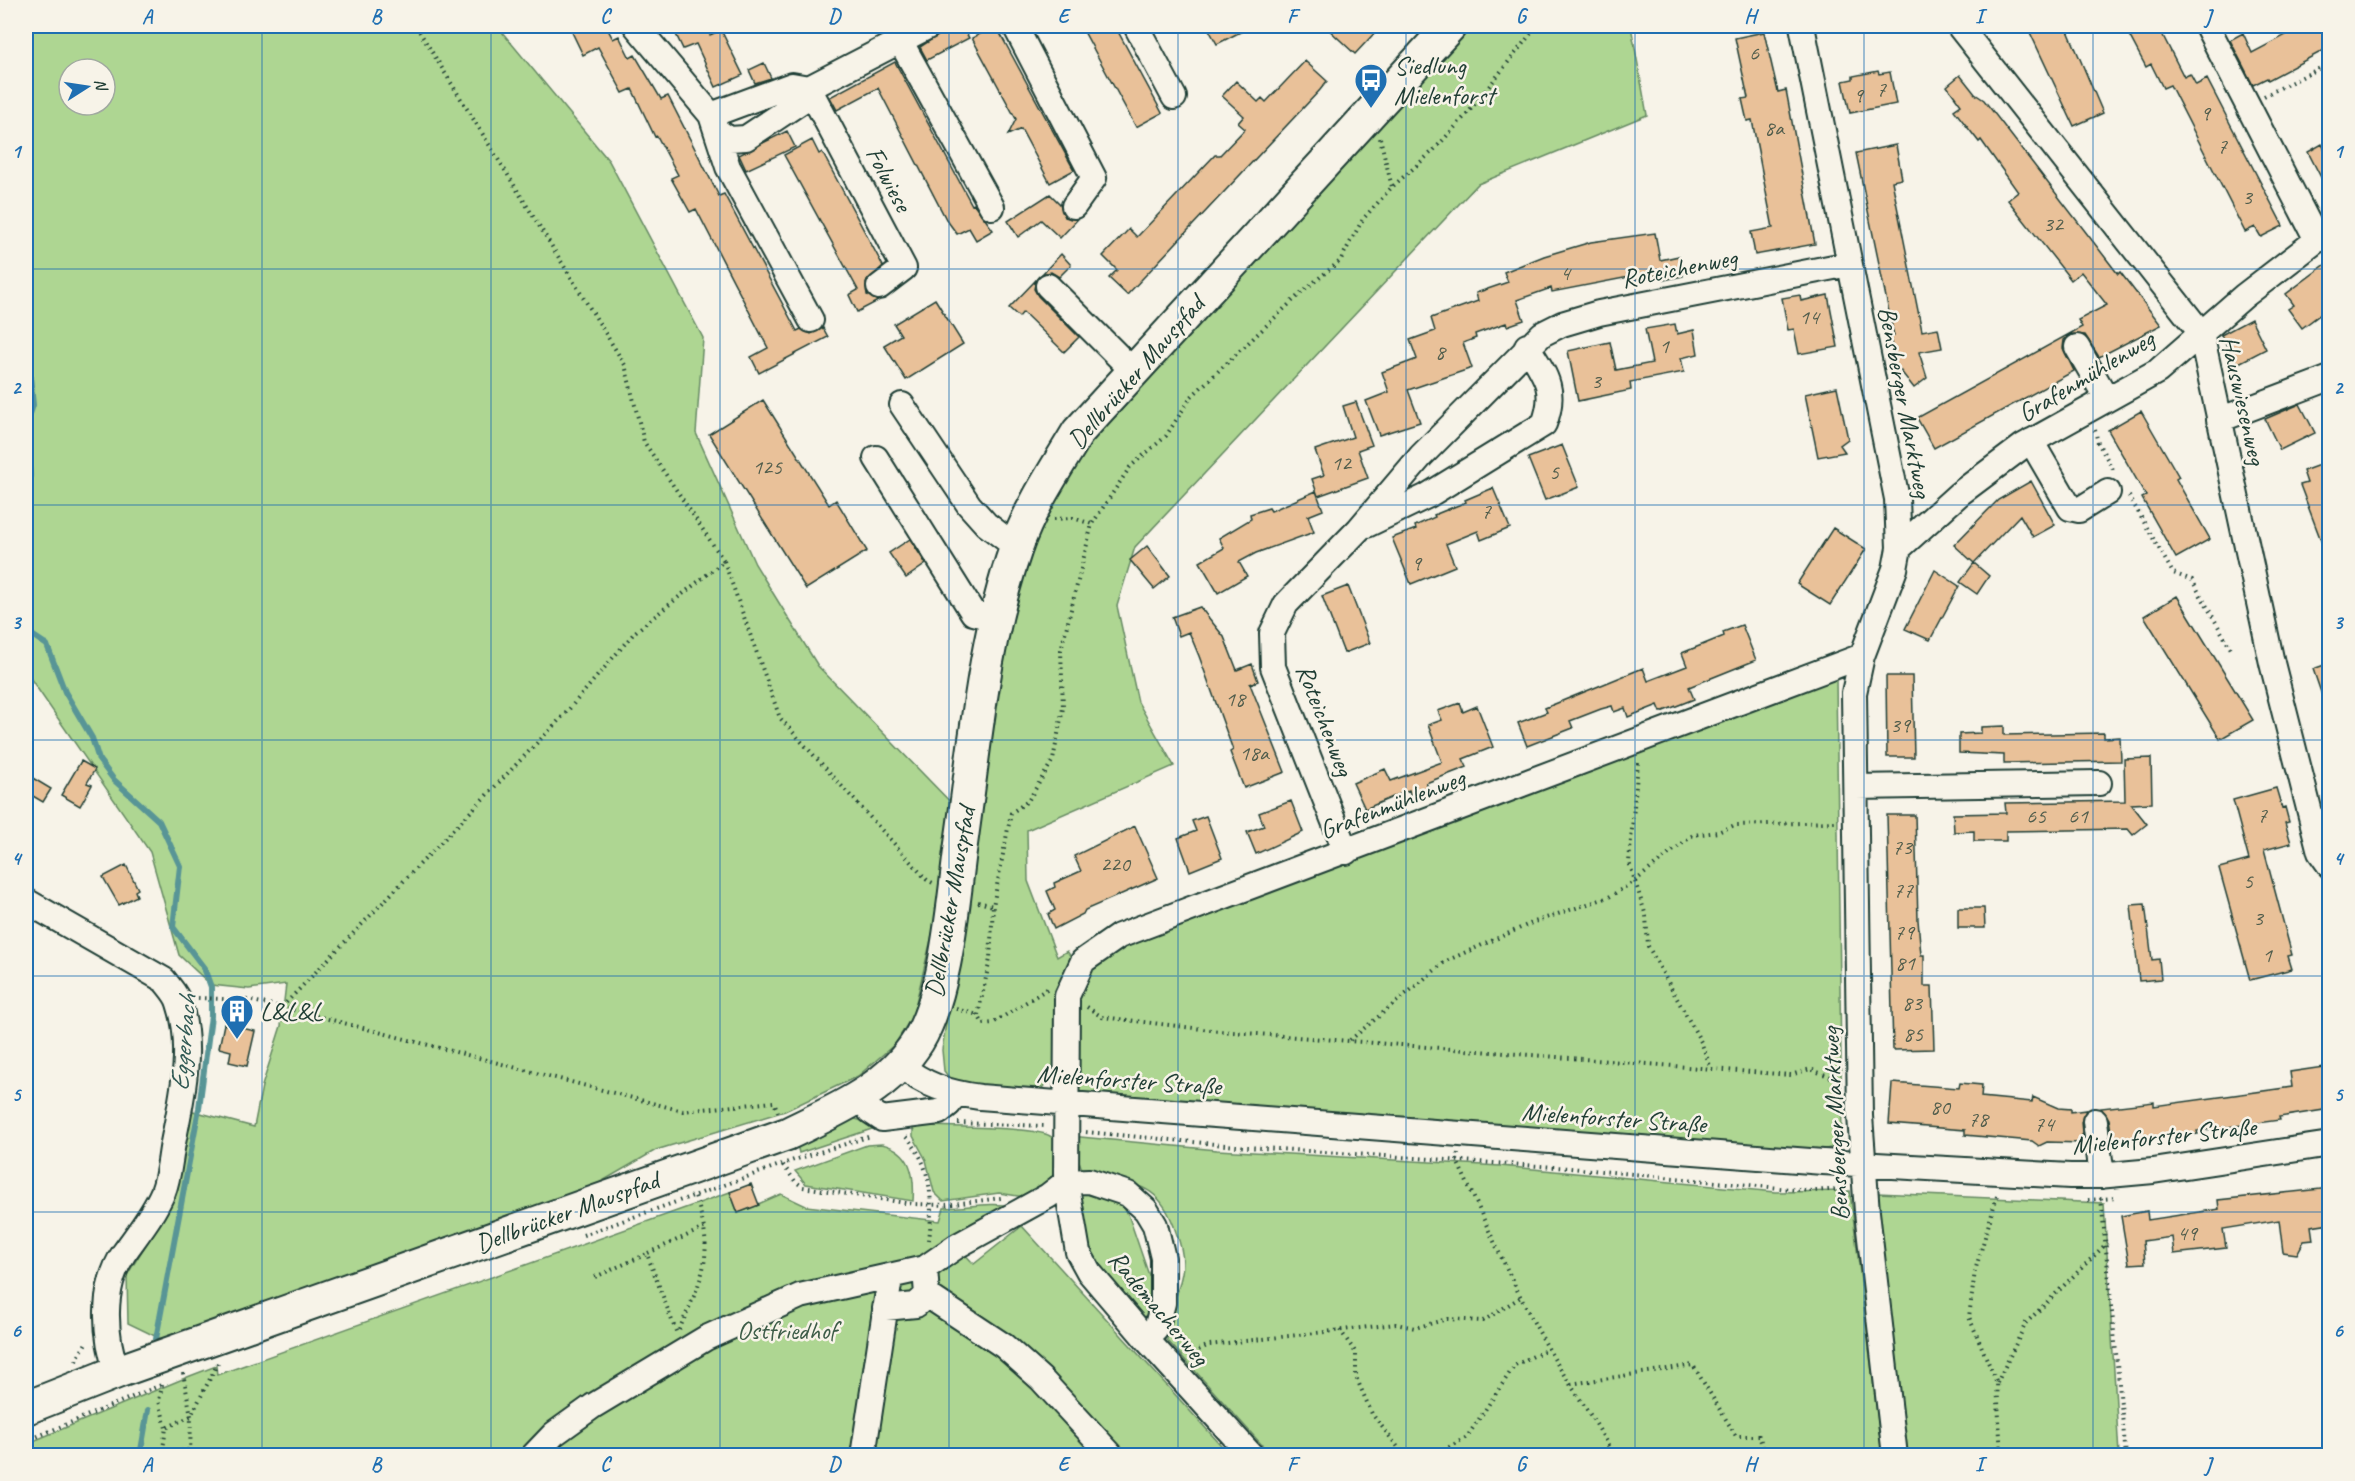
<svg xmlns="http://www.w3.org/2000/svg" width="2355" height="1481" viewBox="0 0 2355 1481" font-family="Caveat,sans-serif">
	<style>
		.green { fill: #aed692; stroke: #668a63; stroke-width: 1.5; fill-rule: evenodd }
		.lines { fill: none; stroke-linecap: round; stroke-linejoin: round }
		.stream { stroke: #599596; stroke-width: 6 }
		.building { fill: #e9c199; stroke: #1f3d34; stroke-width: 1.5 }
		.minor-casing { stroke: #1f3d34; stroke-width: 28 }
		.major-casing { stroke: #1f3d34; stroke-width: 36 }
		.path { stroke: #1f3d34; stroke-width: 4; stroke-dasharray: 1.5 4.5; stroke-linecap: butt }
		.minor { stroke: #f7f3e8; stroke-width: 24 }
		.major { stroke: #f7f3e8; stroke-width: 32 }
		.grid { fill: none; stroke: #1f6fb2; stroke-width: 1.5; stroke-opacity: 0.55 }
		.labels { text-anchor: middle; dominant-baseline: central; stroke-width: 5; stroke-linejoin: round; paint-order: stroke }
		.number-label { font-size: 22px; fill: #525e4d }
		.poi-label { font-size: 26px; fill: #1f3d34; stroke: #f7f3e8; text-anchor: start }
		.street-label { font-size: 26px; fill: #1f3d34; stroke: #f7f3e8 }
		.park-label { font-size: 26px; fill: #3c5c47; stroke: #f7f3e8 }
		.water-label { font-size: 27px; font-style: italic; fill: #325a55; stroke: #f7f3e8 }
		.neatline { fill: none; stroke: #1f6fb2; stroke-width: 2 }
		.grid-label { font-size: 20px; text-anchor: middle; font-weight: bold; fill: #1f6fb2 }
	</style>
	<rect width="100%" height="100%" fill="#f7f3e8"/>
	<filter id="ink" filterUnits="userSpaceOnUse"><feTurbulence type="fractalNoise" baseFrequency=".0167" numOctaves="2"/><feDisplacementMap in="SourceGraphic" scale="12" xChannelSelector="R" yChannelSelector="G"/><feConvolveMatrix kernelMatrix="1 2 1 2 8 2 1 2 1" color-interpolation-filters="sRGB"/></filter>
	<g filter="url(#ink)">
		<!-- green -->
		<path class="green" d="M26,26H497L609,161L703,338L696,433L755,564L818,666L961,813L913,1015L895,1044L858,1076L785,1111L656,1150L594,1186L402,1262L161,1339L128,1323L127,1275L158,1225L189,1110L254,1127L262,1086L281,1026L286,984L249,989L211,985L179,955L150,852L26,672ZM69,69H105V105H69Z
			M1467,26H1631L1647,115L1478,184L1135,547L1117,606L1138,702L1174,766L1027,830L1028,881L1057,957L1067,951L1077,966C1071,997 1062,1072 1039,1091L955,1085L944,1071L942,1050L1000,665L1022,570L1040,523L1088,445L1120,406Z
			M1836,678L1842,1145L1822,1150L1080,1095L1074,1091C1072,1056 1069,996 1093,968C1101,959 1115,953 1124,946Z
			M848,1117L881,1126L799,1153L796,1141Z
			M926,1126C948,1127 1035,1127 1050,1136C1061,1142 1057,1160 1057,1170L1045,1184L1024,1197L999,1193L943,1201L934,1192L926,1160L913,1136V1128Z
			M1070,1136L1217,1150L1500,1166L1776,1192L1850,1191L1882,1455H1271L1167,1340C1168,1317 1178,1295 1182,1273C1185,1259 1181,1245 1176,1232C1159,1180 1135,1186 1088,1174L1082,1169Z
			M882,1144C911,1151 915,1174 913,1201L806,1184L795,1171L867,1145Z
			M1085,1188L1121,1204L1128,1214L1154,1290L1149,1318L1143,1317L1087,1253L1073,1190Z
			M730,1192L738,1213L781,1194L806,1206L940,1221L944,1208C965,1208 994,1201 1012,1207L955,1244L974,1264L1022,1226L1230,1455L26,1456V1444L190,1376L216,1366L217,1375Z
			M1877,1193L2104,1203L2119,1455H1908Z"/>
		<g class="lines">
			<!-- stream -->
			<path class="stream" d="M26,337L33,405L26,426
				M26,439L30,475L26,499
				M26,631L47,645L65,692L92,738L99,760L114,780L159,821L180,866L173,927L204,968L211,987V1016L199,1108L156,1339
				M140,1456L148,1410"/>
		</g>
		<!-- building -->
		<path class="building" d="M569,26H606L613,39L619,36L630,58L635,55L661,99L668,96L719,196L724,194L797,331L801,329L811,334L823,328L828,337L759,373L751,357L768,348L696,209L690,212L671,178L678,175L657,136L655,137L632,89L623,93L598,47L583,55Z
			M672,26H705L710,35L721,30L743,75L716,87L696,44L683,49Z
			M952,26H962L969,38L927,60L920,47Z
			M996,26L1074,170L1050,183L1021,129L1008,135L1016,119L972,38Z
			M1081,26H1115L1162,113L1136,127Z
			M1207,26H1252L1217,44Z
			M1325,26H1381L1355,54Z
			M2027,26H2066L2103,113L2074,126Z
			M2143,26H2158L2184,77L2190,74L2196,85L2207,79L2283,226L2261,237L2255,227L2245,232L2170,85L2163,88L2151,64L2146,67L2128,33Z
			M2303,26H2330V47L2268,80L2267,78L2253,85L2230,40L2243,33L2252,53Z
			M1764,32L1778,92L1786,90L1815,244L1755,255L1751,232L1773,228L1752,120L1747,121L1742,99L1748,98L1735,38Z
			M1305,61L1327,81L1320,90L1127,295L1109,278L1117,270L1103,256L1129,229L1137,237L1215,155H1220L1245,129L1238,123L1244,116L1222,96L1236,81L1258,102L1262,98L1266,102Z
			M895,62L972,205L974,204L993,230L976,240L969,228L957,234L946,219L878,88L837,110L830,97Z
			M764,63L771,78L755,83L749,70Z
			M1878,71L1879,74L1890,72L1896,104L1850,113L1843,81L1853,79V76Z
			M1960,75L1975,94L1984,100L2118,274L2120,272L2161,325L2099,357L2085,335L2070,334L2064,340L2063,348L2074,371L1934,448L1917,418L2082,327L2078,320L2107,305L2081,272L2071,280L2008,200L2018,192L1981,140L1979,142L1954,110L1961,105L1947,86Z
			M787,131L795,147L746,170L739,155Z
			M812,140L819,154L822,152L883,266L866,282L867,295L878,301L857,312L849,295L858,290L784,155Z
			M2322,144L2325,150L2330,148V195L2308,152Z
			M1896,145L1902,179L1892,181L1922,331L1938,328L1942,348L1919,352L1927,378L1914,388L1896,365L1890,337L1894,336L1856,153Z
			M1050,194L1060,204L1065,217L1077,220L1060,238L1041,220L1018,237L1008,221Z
			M1655,233L1660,260L1679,256L1683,276L1663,280L1662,274L1635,280L1629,277L1552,292L1551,288L1517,300L1524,320L1507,326L1506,323L1475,334L1476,338L1463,343L1472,368L1408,390L1420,422L1379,435L1366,401L1389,392L1382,372L1417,359L1410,340L1435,331L1431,318L1478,301L1476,293L1508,282L1504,272L1544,256L1591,242Z
			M1061,254L1071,265L1059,277L1051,272L1042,274Z
			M2330,261V307L2302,328L2288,309L2294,305L2286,294Z
			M1036,280L1034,289L1038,296L1079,337L1064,352L1023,312L1019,317L1009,308Z
			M1800,295L1801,301L1828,295L1838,347L1799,354L1794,329L1788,330L1782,298Z
			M935,299L963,344L906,380L884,345L901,335L894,324Z
			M2251,319L2266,349L2237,364L2221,335Z
			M1675,324L1677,334L1694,330L1698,354L1681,358L1684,372L1630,382L1631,390L1578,401L1568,351L1610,342L1616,370L1652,363L1645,329Z
			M1837,387L1848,439L1840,445L1845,452L1818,457L1805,394Z
			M763,400L829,505L836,500L867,551L806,589L709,434Z
			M1356,402L1372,445L1358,450L1368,478L1318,496L1312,479L1324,475L1315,450L1353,437L1343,406Z
			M2300,404L2315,433L2280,450L2265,419Z
			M2141,411L2179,477L2176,479L2210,539L2176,558L2142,498L2146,496L2108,430Z
			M1562,445L1579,487L1545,500L1528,458Z
			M2330,461V559H2328L2300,485L2307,483L2303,471Z
			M2031,481L2055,525L2033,537L2020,515L1974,563L1954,545L1998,500Z
			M1493,488L1510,528L1481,540L1478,531L1446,544L1455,566L1411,584L1392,538L1416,529L1415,526L1435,517L1434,515L1466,502L1465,500Z
			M1316,491L1323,510L1308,516L1314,532L1256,553L1239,562L1247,576L1218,593L1200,562L1224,548L1219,538L1251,519L1250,514L1269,508L1271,511Z
			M1833,528L1866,549L1830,605L1797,584Z
			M910,539L926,564L906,578L889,553Z
			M1147,546L1170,576L1154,589L1130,560Z
			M1974,563L1989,576L1977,594L1960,582Z
			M1935,570L1959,586L1930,640L1905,629Z
			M1348,586L1370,643L1344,653L1322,596Z
			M2177,596L2253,720L2220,739L2144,616Z
			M1200,607L1224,637L1237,670L1252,664L1258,681L1250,684L1285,772L1244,788L1230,752L1233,750L1199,656L1189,632L1179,636L1172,617Z
			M1742,625L1756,660L1689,687L1694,699L1661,712L1658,705L1628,717L1625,708L1614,712L1612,706L1601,709L1570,721L1573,728L1527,746L1518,723L1547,712L1545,708L1643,668L1648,681L1687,666L1682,653L1724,636L1723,632Z
			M2330,663V710H2327L2313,669Z
			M1886,676H1912L1914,757H1887Z
			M1460,703L1463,712L1477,706L1493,747L1463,759L1467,767L1426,783L1429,789L1411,796L1409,790L1365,809L1353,783L1385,769L1391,781L1442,762L1428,725L1442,720L1438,711Z
			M2004,726V735L2104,733V738L2120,737L2121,761L2004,763V755L1959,753V734L1981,733V727Z
			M2151,758L2152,803L2131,804L2147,824L2133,835L2128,829L2006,831V841H1974V831L1954,832L1953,814L2006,813L2005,803L2125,801L2124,759Z
			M81,761L95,769L87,783L92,785L80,806L61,795Z
			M26,774L51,789L43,802L26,792Z
			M2276,788L2282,808L2285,807L2289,822L2285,823L2291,843L2264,850L2292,955L2288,956L2292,969L2250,980L2219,868L2249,860L2233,800Z
			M1291,801L1303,832L1256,854L1247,832L1264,826L1259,813Z
			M1887,815H1915L1918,920L1921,955H1924V986H1932L1934,1049L1893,1050Z
			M1206,816L1222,858L1190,871L1178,838L1196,831L1192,821Z
			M1135,826L1158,878L1085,910L1083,914L1054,929L1048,914L1055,910L1047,891L1055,887L1054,883L1081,871L1074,856Z
			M126,865L138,889L135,891L137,896L119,905L103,877Z
			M2145,904L2152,960L2159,959L2161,979L2139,981L2131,905Z
			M1958,908H1984L1985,928H1958Z
			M224,1024L255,1031L247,1066L229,1062L231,1051L219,1048Z
			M2330,1066V1109L2279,1117L2280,1120L2197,1131L2198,1134L2172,1139L2165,1136L2113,1143L2109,1119L2101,1108L2154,1102V1106L2292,1087L2290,1072Z
			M1892,1083L1959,1088L1960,1083L1982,1085L1981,1097L2032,1102L2033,1097L2058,1108L2071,1109V1112L2086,1110L2081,1122L2083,1143L2047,1142L2039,1146L2032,1141L1965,1135V1130L1889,1124Z
			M751,1184L759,1205L738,1213L730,1192Z
			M2330,1188V1223L2311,1226L2313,1240L2304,1241L2297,1254L2283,1252L2279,1220L2223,1229L2226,1248L2174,1254L2172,1237L2143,1241L2145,1263L2129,1264L2121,1216L2147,1211L2148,1220L2219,1209L2218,1200Z"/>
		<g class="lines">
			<defs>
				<path id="minor" d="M636,26L711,115L728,167L811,320
					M892,26L992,207
					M1015,26L1094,178L1074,206
					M1136,26L1174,97
					M1802,26L1897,499L1899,548L1895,569L1862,656L1854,693L1860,1116L1867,1212L1895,1456
					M1959,26L2201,333L2272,663L2320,852L2330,866
					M2207,26L2316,238
					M809,88L904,268L879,287
					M711,115L792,85L809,88
					M719,132L729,139L746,138L803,100L809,88L929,26
					M1048,286L1133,371
					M2077,347L2107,399
					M902,405L969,505L986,524L1016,547
					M2219,420L2330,378
					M2031,441L2070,508L2079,510L2108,492
					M876,458L973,613L997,619
					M1367,525L1427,496L1544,424C1557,390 1546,376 1527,346
					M1899,548L1959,494L2023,446L2158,371L2244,296L2330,230
					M1856,787L2099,783
					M1346,852L1273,667L1272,633L1286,604L1359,529L1421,456L1542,334L1562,324L1599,313L1849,264
					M26,901L164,980C169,987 177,995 179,1003C194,1048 182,1097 173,1143C170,1158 169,1177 163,1192C153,1215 138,1233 124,1253C101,1287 104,1335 117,1372
					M900,1065C924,1085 949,1093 980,1097L1823,1162L2070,1176H2098L2153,1171L2330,1144
					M861,1097L870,1111L882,1119L939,1112L949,1104L954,1093
					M2095,1121L2102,1176
					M925,1268L927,1295L1004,1346L1041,1379L1112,1456
					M885,1308L916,1305L927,1295
					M533,1456L554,1434L593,1406L706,1338L800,1296L925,1268L957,1246L1048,1196L1066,1182L1089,1181L1128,1194L1146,1210L1155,1225L1163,1258V1303L1156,1329L1146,1339
					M863,1456L890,1278
					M1252,1456L1146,1339L1089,1272L1078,1252L1066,1182L1067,996L1083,961L1119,936L1862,656"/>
				<path id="major" d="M26,1408L117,1372L787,1134C836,1110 888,1089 918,1041C946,995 953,905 960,851C975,750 982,645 1016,548C1030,507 1056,469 1078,432L1450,26"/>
			</defs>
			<!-- minor casing -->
			<use href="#minor" class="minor-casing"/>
			<!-- major casing -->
			<use href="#major" class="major-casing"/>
			<!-- path -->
			<path class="path" d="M2264,96L2330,63
				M1380,138L1392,187
				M2095,430L2098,443L2114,471
				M2129,496L2173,573L2192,580L2231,649
				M1054,519L1073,518L1092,524
				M724,561L780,718L927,880L933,883
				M1638,763L1629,862L1646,916L1648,946L1701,1042L1711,1068
				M978,902L993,906
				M1047,989L993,1023L983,1024L978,1015L990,959L993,906L1011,813L1028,801L1053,760L1063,708L1061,650L1092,524L1130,467L1166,436L1191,397L1303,291L1340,261L1363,219L1392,187L1433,151L1467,114L1537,26
				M198,998L247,1000L282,1007L683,1111L774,1102L778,1112
				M282,1007L564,715L635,632L724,561L644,442L625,365L416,26
				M1087,1007L1102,1017L1219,1031L1791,1075L1810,1069L1831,1077H1839
				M956,1009L978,1015
				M1350,1040L1446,961L1534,922L1609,897L1635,881L1693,835L1718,832L1735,825L1835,822
				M958,1123L1046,1126
				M1086,1132L1247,1147L1570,1168L1811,1191L1844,1189
				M906,1137C933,1164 933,1206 929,1240
				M1458,1153L1457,1161C1486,1223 1513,1287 1547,1346C1567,1384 1595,1416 1613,1456
				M783,1165L795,1181L803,1187L912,1204L946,1205L1001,1198
				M1997,1196L1975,1271L1969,1317L1997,1383L2001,1456
				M2101,1198L2126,1456
				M2088,1200L2116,1198
				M583,1235L797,1159L871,1136
				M648,1253L704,1228
				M595,1277L647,1254L677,1334
				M679,1330C703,1276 716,1255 695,1196
				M1340,1330L1356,1353V1377L1372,1414L1405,1456
				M1188,1355L1209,1345L1396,1324L1415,1328L1447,1319L1483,1321L1521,1297
				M76,1361L87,1341
				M183,1373L191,1416L190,1456
				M1997,1383L2026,1323L2107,1243
				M1571,1384L1693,1365L1736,1436H1759L1766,1456
				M162,1385L159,1401L166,1428
				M26,1441L161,1385
				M163,1453L190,1450
				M162,1456L166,1428L191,1416L218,1363
				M1433,1456L1467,1437L1515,1365L1548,1349"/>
			<!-- minor -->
			<use href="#minor" class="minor"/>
			<!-- major -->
			<use href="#major" class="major"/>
		</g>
	</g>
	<!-- grid -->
	<path class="grid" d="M262,26V1456M491,26V1456M720,26V1456M949,26V1456M1178,26V1456M1406,26V1456M1635,26V1456M1864,26V1456M2093,26V1456M26,269H2330M26,505H2330M26,740H2330M26,976H2330M26,1212H2330"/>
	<!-- icons -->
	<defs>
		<symbol id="bus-pin" viewBox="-11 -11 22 30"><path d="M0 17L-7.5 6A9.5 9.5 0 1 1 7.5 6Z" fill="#1f6fb2" stroke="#f7f3e8"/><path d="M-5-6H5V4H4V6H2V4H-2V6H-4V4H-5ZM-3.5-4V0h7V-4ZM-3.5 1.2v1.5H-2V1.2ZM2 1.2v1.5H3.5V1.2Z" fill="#fff"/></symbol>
		<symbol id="building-pin" viewBox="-11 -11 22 30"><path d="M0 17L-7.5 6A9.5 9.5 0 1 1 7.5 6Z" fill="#1f6fb2" stroke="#f7f3e8"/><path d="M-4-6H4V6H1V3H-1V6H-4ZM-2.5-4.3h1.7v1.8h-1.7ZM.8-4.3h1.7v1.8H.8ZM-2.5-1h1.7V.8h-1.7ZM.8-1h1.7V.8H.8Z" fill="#fff"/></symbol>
	</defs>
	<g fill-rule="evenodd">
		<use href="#bus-pin" x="1352" y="61" width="38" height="52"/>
		<use href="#building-pin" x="218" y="992" width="38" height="52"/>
	</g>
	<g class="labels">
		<!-- number labels -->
		<g class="number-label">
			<text x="1754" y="53">6</text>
			<text x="1881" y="89">7</text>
			<text x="1858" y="95">9</text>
			<text x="2205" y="113">9</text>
			<text x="1774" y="128">8a</text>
			<text x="2222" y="146">7</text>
			<text x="2247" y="197">3</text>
			<text x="2053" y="224">32</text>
			<text x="1565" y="273">4</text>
			<text x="1809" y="317">14</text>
			<text x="1664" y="346">1</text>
			<text x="1440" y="352">8</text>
			<text x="1596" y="381">3</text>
			<text x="1341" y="463">12</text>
			<text x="767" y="467">125</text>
			<text x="1554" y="472">5</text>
			<text x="1486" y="511">7</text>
			<text x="1416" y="563">9</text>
			<text x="1235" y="699">18</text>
			<text x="1900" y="725">39</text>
			<text x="1254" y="753">18a</text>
			<text x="2262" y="815">7</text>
			<text x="2036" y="816">65</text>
			<text x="2078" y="816">61</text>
			<text x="1902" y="847">73</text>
			<text x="1115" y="864">220</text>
			<text x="2248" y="881">5</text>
			<text x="1903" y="890">77</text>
			<text x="2258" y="918">3</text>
			<text x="1904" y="932">79</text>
			<text x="2267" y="955">1</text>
			<text x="1905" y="963">81</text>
			<text x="1912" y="1003">83</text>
			<text x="1913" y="1034">85</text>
			<text x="1940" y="1107">80</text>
			<text x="1978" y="1119">78</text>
			<text x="2044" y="1124">74</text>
			<text x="2187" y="1233">49</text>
		</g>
		<!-- poi labels -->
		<g class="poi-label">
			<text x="1394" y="65">Siedlung<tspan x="1394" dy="30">Mielenforst</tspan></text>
			<text x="260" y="1011">L&amp;L&amp;L</text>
		</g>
		<!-- street labels -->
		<g class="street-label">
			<text transform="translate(889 179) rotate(62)">Folwiese</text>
			<text transform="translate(1679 268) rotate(-11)">Roteichenweg</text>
			<text transform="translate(1136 372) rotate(-49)">Dellbrücker Mauspfad</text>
			<text transform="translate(2086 376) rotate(-31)">Grafenmühlenweg</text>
			<text transform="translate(2243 400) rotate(77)">Hauswiesenweg</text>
			<text transform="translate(1905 402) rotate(79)">Bensberger Marktweg</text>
			<text transform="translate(1325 720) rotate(69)">Roteichenweg</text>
			<text transform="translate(1392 804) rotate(-21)">Grafenmühlenweg</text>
			<text transform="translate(950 902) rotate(-80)">Dellbrücker Mauspfad</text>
			<text transform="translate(1129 1080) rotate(4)">Mielenforster Straße</text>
			<text transform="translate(1614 1118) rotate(4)">Mielenforster Straße</text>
			<text transform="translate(1835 1124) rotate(-93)">Bensberger Marktweg</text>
			<text transform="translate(2164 1136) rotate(-6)">Mielenforster Straße</text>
			<text transform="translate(567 1212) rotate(-20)">Dellbrücker Mauspfad</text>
			<text transform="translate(1159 1308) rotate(50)">Rademacherweg</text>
		</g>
		<!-- park labels -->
		<g class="park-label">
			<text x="787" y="1330">Ostfriedhof</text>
		</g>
		<!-- water labels -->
		<g class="water-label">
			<text transform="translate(183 1043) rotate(-85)">Eggerbach</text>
		</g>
	</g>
	<!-- margin -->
	<rect width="2355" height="1481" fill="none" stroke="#f7f3e8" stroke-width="66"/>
	<!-- north arrow -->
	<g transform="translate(87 87) rotate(78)"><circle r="28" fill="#f7f3e8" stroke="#a1aaa0" stroke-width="1.5"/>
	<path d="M0-4.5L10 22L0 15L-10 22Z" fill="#1f6fb2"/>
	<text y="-9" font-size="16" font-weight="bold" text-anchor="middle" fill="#1f3d34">N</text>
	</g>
	<rect x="33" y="33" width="2289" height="1415" class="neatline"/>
	<g class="grid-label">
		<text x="147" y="23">A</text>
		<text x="376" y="23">B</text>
		<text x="605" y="23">C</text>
		<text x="834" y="23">D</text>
		<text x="1063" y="23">E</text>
		<text x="1292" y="23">F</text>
		<text x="1521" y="23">G</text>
		<text x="1750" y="23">H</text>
		<text x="1979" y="23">I</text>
		<text x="2208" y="23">J</text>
		<text x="16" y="158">1</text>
		<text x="2338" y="158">1</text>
		<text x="16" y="394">2</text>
		<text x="2338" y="394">2</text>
		<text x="16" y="629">3</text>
		<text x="2338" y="629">3</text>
		<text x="16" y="865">4</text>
		<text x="2338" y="865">4</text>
		<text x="16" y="1101">5</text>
		<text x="2338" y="1101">5</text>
		<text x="16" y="1337">6</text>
		<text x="2338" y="1337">6</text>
		<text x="147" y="1471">A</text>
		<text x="376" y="1471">B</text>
		<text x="605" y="1471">C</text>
		<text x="834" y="1471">D</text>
		<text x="1063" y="1471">E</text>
		<text x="1292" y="1471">F</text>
		<text x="1521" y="1471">G</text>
		<text x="1750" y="1471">H</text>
		<text x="1979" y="1471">I</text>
		<text x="2208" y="1471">J</text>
	</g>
</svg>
